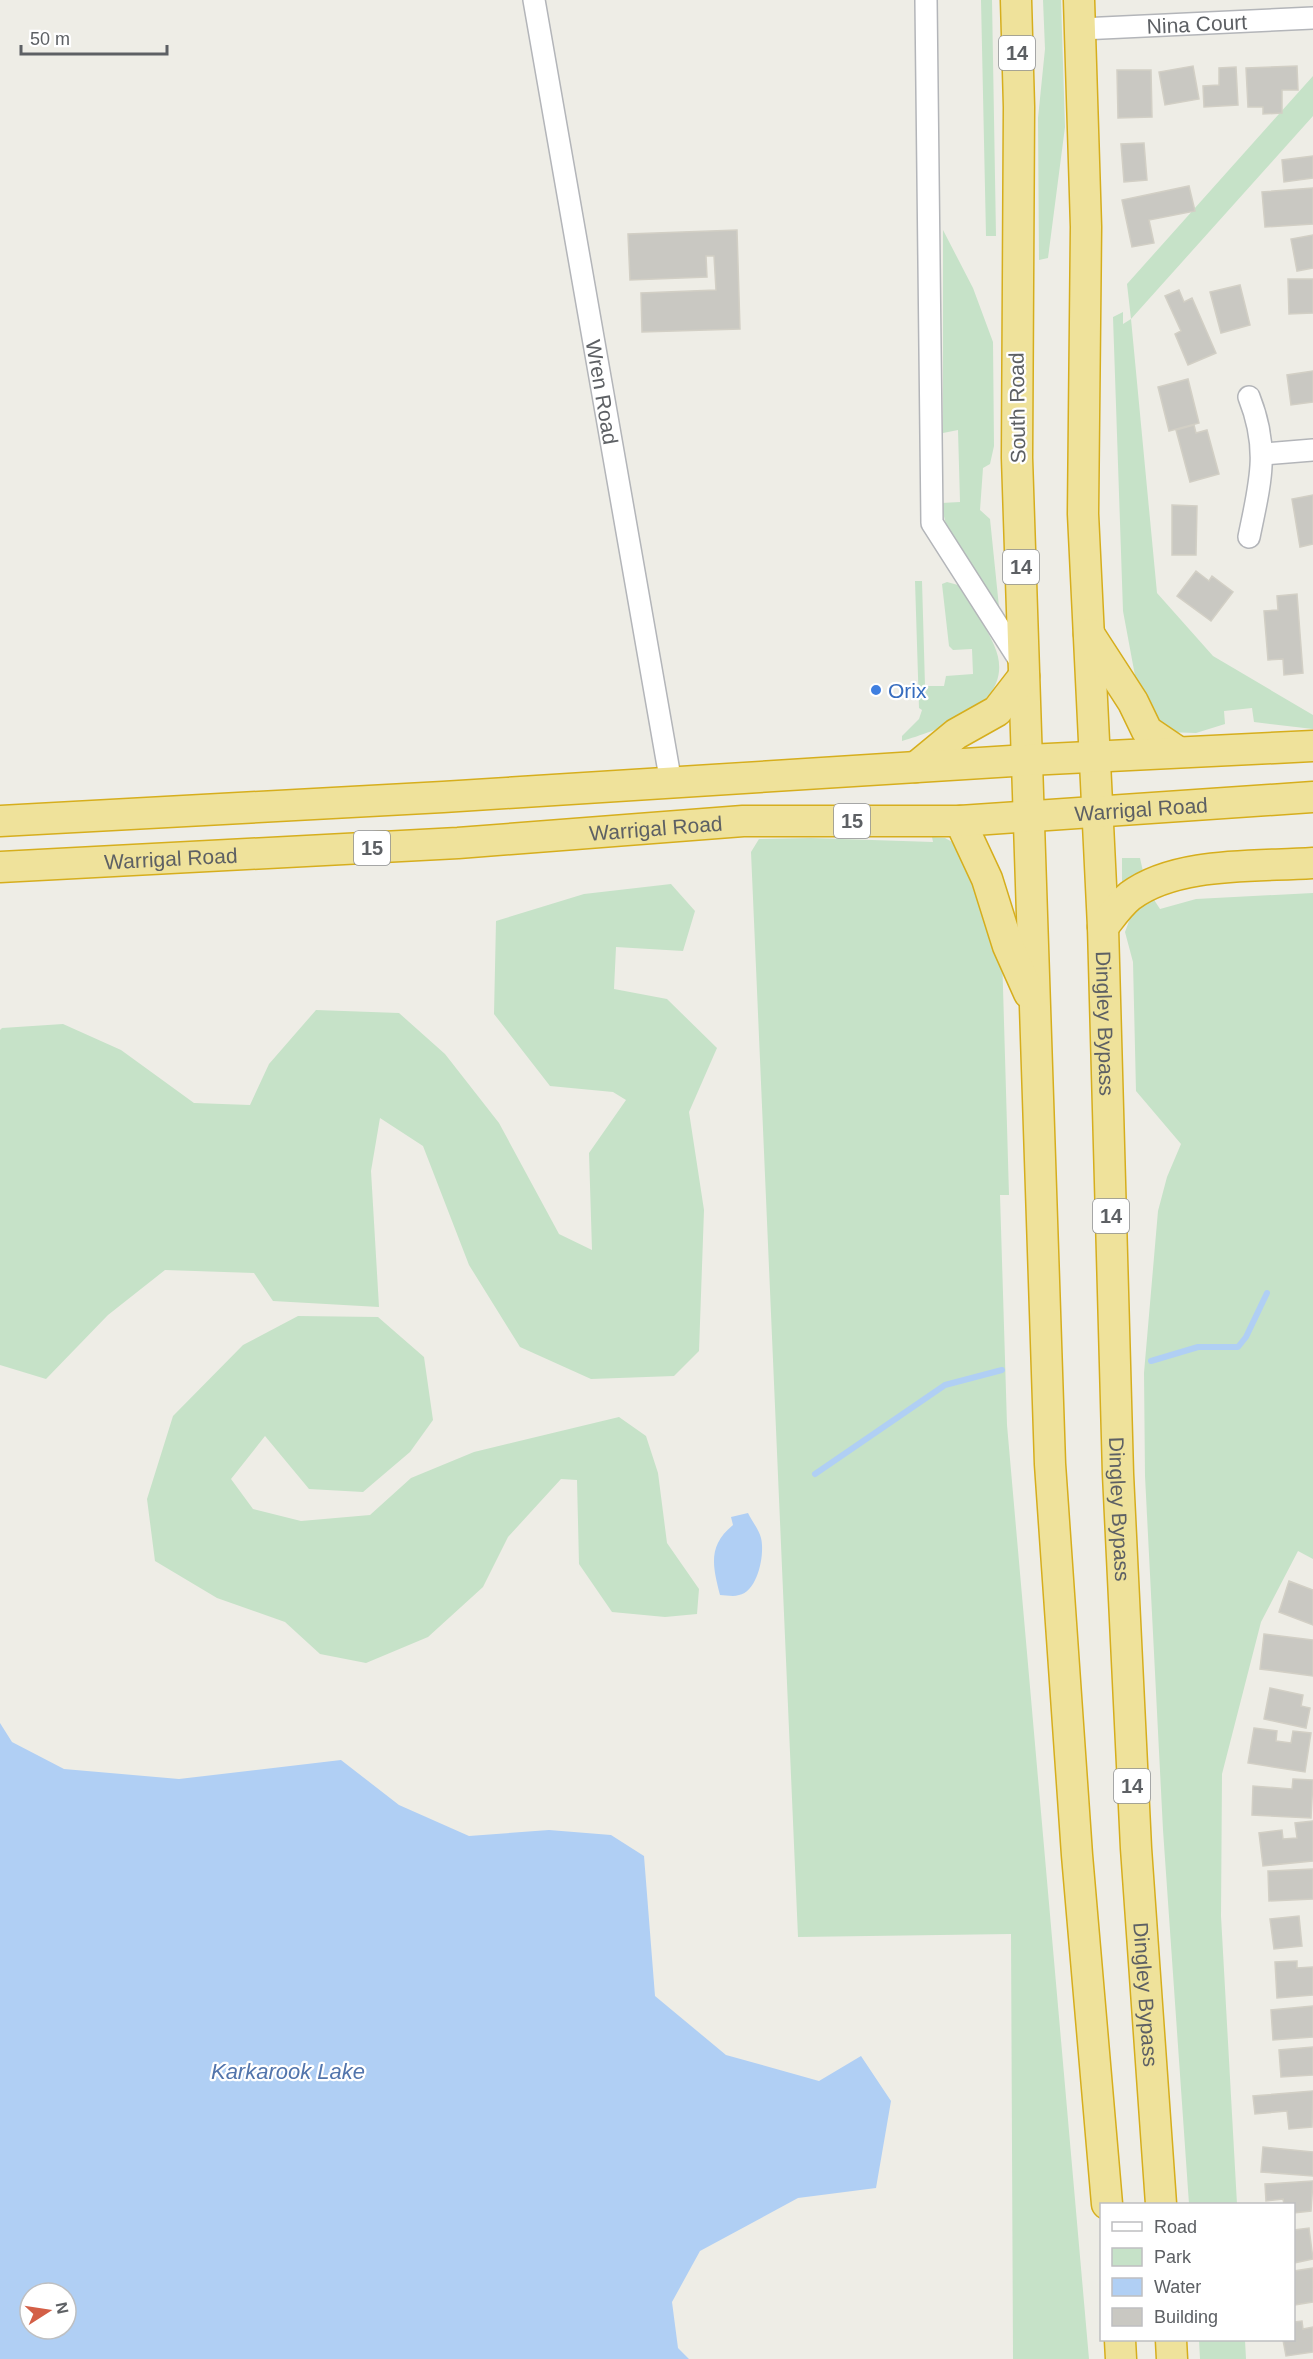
<svg xmlns="http://www.w3.org/2000/svg" width="1313" height="2359" viewBox="0 0 1313 2359" font-family="Arial,sans-serif">
	<style>
		.green { fill: #c6e2c8 }
		.water { fill: #b0cff4; fill-rule: evenodd }
		.lines { fill: none; stroke-linecap: round; stroke-linejoin: round }
		.stream { stroke: #b0cff4; stroke-width: 6 }
		.building { fill: #c9c8c2; stroke: #d2cfc5; stroke-width: 1.5 }
		.minor-casing { stroke: #b3b5b9; stroke-width: 24 }
		.highway-casing { stroke: #d6ae1d; stroke-width: 33 }
		.minor { stroke: #fff; stroke-width: 21 }
		.highway { stroke: #efe29b; stroke-width: 30 }
		.shop-dot { fill: #3f7fe0; stroke: #fff; stroke-width: 2 }
		.labels { text-anchor: middle; dominant-baseline: central; stroke-width: 4.5; stroke-linejoin: round; paint-order: stroke }
		.shield { fill: #fff; stroke: #8e9092; stroke-width: 1.5 }
		.shield-label { font-size: 20px; font-weight: bold; fill: #5d6064 }
		.street-label { font-size: 21px; fill: #5d6064; stroke: #fff }
		.shop-label { font-size: 21px; fill: #366cbe; stroke: #fff; text-anchor: start }
		.water-label { font-size: 22px; font-style: italic; fill: #5275ac; stroke: #fff }
	</style>
	<rect width="100%" height="100%" fill="#eeede6"/>
	<!-- green -->
	<path class="green" d="M981,0H992L996,236H986Z
		M1043,0H1061L1065,127L1048,258L1039,260L1038,118L1045,49Z
		M1313,76V116L1131,319L1157,593L1213,656L1313,715V729L1254,722L1252,708L1224,711L1225,724L1196,733L1165,732L1136,681L1123,611L1113,317L1123,312V324L1131,319L1127,284Z
		M943,230L973,288L993,342L994,446L990,464L983,468L980,510L990,519L999,607L946,525L941,503L960,502L958,430L943,433Z
		M915,581H922L925,686H944L946,676L973,674L972,649L953,650L949,646L942,584L947,582L958,585C970,604 985,624 994,645C1020,703 942,729 902,741V736L919,719L922,710L919,708Z
		M932,837L945,838L956,844L1002,953L1009,1195H1000L1007,1425L1089,2359H1013L1011,1934L798,1937L751,852L759,839L811,838L933,842Z
		M1122,858H1140L1144,876L1122,884Z
		M671,884L695,911L683,951L616,947L614,989L667,999L717,1048L689,1112L704,1210L699,1351L674,1376L591,1379L520,1347L469,1265L423,1146L380,1118L371,1171L379,1307L273,1301L254,1273L165,1270L108,1315L46,1379L0,1365V1030L2,1028L63,1024L121,1050L194,1103L250,1105L269,1064L316,1010L399,1013L445,1054L499,1123L559,1234L592,1250L589,1153L626,1100L613,1092L550,1086L494,1014L496,921L584,894Z
		M1313,893V1559L1298,1551L1261,1622L1222,1774L1221,1916L1237,2204H1189L1163,1830L1145,1476L1144,1373L1158,1211L1167,1177L1181,1144L1136,1091L1133,962L1125,932L1133,910L1151,895L1160,909L1196,899Z
		M298,1316L378,1317L424,1357L433,1420L410,1452L363,1492L309,1489L265,1436L231,1479L253,1509L301,1521L370,1515L411,1478L474,1452L619,1417L646,1436L658,1473L667,1543L699,1589L697,1614L665,1617L612,1612L579,1564L577,1480L561,1479L508,1537L483,1587L428,1637L366,1663L320,1654L285,1622L217,1598L155,1561L147,1499L173,1416L243,1345Z
		M1199,2340H1245L1246,2359H1200Z"/>
	<!-- water -->
	<path class="water" d="M748,1513C752,1521 759,1530 761,1538C765,1554 758,1591 739,1595C733,1597 726,1595 720,1595C713,1567 707,1546 733,1525L731,1517Z
		M0,1723L12,1742L64,1769L179,1779L341,1760L399,1805L469,1836L549,1830L611,1835L644,1856L655,1996L726,2055L819,2081L861,2056L891,2101L876,2188L798,2198L700,2251L672,2302L678,2348L689,2359H0ZM30,2293H66V2329H30Z"/>
	<g class="lines">
		<!-- stream -->
		<path class="stream" d="M1151,1361L1198,1347H1238L1246,1337L1267,1293
			M815,1474L945,1385L1002,1370"/>
	</g>
	<!-- building -->
	<path class="building" d="M1193,66L1199,99L1165,105L1159,72Z
		M1297,66L1298,90H1282V113L1263,114V107H1248L1246,68Z
		M1236,67L1238,105L1204,107L1203,86L1219,85V68Z
		M1117,70H1151L1152,117L1118,118Z
		M1144,143L1147,180L1124,182L1121,144Z
		M1313,156V178L1284,182L1282,160Z
		M1189,186L1195,211L1149,220L1154,243L1132,247L1122,200Z
		M1313,188V224L1265,227L1262,192Z
		M737,230L740,329L642,332L641,293L716,290L714,256H706L707,277L630,280L628,234Z
		M1313,235V268L1297,271L1291,239Z
		M1288,279H1313V313L1289,314Z
		M1240,285L1250,325L1221,333L1210,292Z
		M1179,290L1184,302L1192,298L1216,353L1188,365L1175,334L1181,331L1165,296Z
		M1313,371V402L1291,405L1287,375Z
		M1188,379L1199,423L1169,431L1158,387Z
		M1194,425L1196,433L1207,430L1219,474L1190,482L1176,430Z
		M1313,495V544L1300,547L1292,499Z
		M1172,505L1197,506L1196,555H1172Z
		M1196,571L1209,581L1212,576L1233,592L1211,621L1177,596Z
		M1297,594L1303,673L1284,675L1283,659L1268,660L1264,611L1278,610L1277,596Z
		M1289,1581L1313,1590V1625L1279,1612Z
		M1264,1634L1313,1640V1676L1260,1669Z
		M1270,1688L1303,1695L1301,1706L1310,1708L1306,1728L1264,1719Z
		M1254,1728L1277,1731L1276,1741L1291,1743L1293,1731L1311,1733L1305,1772L1248,1763Z
		M1293,1779L1313,1780L1311,1818L1252,1815L1253,1786L1292,1789Z
		M1313,1821V1861L1263,1866L1259,1833L1282,1830L1283,1839L1297,1838L1295,1823Z
		M1313,1869V1899L1269,1901L1268,1871Z
		M1299,1916L1302,1946L1274,1949L1270,1919Z
		M1297,1961V1968L1313,1967V1995L1277,1998L1275,1962Z
		M1313,2006V2037L1273,2040L1271,2010Z
		M1313,2047V2075L1281,2077L1279,2050Z
		M1313,2091L1312,2127L1289,2129L1287,2111L1255,2114L1253,2096Z
		M1263,2147L1313,2152V2176L1261,2172Z
		M1313,2181L1311,2211L1294,2213V2204H1284L1283,2199L1266,2201L1265,2184Z
		M1309,2228L1313,2259L1294,2263V2230Z
		M1313,2268V2302L1294,2305V2271Z
		M1302,2321L1303,2329L1313,2327V2352L1286,2356L1283,2340H1294V2322Z"/>
	<g class="lines">
		<defs>
			<g id="minor">
				<path id="s1" d="M534,0L671,783"/>
				<path d="M926,0L932,523L1024,667"/>
				<path id="s2" d="M1081,29L1313,18"/>
				<path d="M1249,397C1270,450 1260,483 1249,537"/>
				<path d="M1263,454L1313,450"/>
			</g>
			<g id="highway">
				<path d="M1016,0L1019,107L1017,458L1050,1464L1077,1855L1107,2204"/>
				<path id="s3" d="M1079,0L1086,227L1083,514L1103,927L1118,1474L1136,1848L1161,2204"/>
				<path d="M1089,634L1133,702L1147,731L1178,752"/>
				<path d="M916,767L956,734L997,711L1024,676"/>
				<path d="M0,821L443,797L1028,760L1313,746"/>
				<path d="M960,821L987,879L1008,946L1029,993"/>
				<path id="s4" d="M0,867L458,843L743,821H960L1313,797"/>
				<path d="M1103,927C1111,917 1119,905 1130,896C1177,861 1257,867 1313,863"/>
				<path d="M1120,2340L1121,2359"/>
				<path d="M1171,2340L1172,2359"/>
			</g>
		</defs>
		<!-- minor casing -->
		<use href="#minor" class="minor-casing"/>
		<!-- highway casing -->
		<use href="#highway" class="highway-casing"/>
		<!-- minor -->
		<use href="#minor" class="minor"/>
		<!-- highway -->
		<use href="#highway" class="highway"/>
	</g>
	<!-- markers -->
	<circle class="shop-dot" cx="876" cy="690" r="6"/>
	<g class="labels">
		<!-- shield labels -->
		<g class="shield">
			<rect x="999" y="36" width="36" height="34" rx="4.5"/>
			<rect x="1003" y="550" width="36" height="34" rx="4.5"/>
			<rect x="834" y="804" width="36" height="34" rx="4.5"/>
			<rect x="354" y="831" width="36" height="34" rx="4.5"/>
			<rect x="1093" y="1199" width="36" height="34" rx="4.5"/>
			<rect x="1114" y="1769" width="36" height="34" rx="4.5"/>
		</g>
		<g class="shield-label">
			<text x="1017" y="53">14</text>
			<text x="1021" y="567">14</text>
			<text x="852" y="821">15</text>
			<text x="372" y="848">15</text>
			<text x="1111" y="1216">14</text>
			<text x="1132" y="1786">14</text>
		</g>
		<!-- street labels -->
		<g class="street-label">
			<text stroke="none"><textPath href="#s2" startOffset="116">Nina Court</textPath></text>
			<text stroke="none"><textPath href="#s1" startOffset="398">Wren Road</textPath></text>
			<text transform="translate(1017 408) rotate(-91)">South Road</text>
			<text stroke="none"><textPath href="#s4" startOffset="1143">Warrigal Road</textPath></text>
			<text stroke="none"><textPath href="#s4" startOffset="657">Warrigal Road</textPath></text>
			<text stroke="none"><textPath href="#s4" startOffset="171">Warrigal Road</textPath></text>
			<text stroke="none"><textPath href="#s3" startOffset="1024">Dingley Bypass</textPath></text>
			<text stroke="none"><textPath href="#s3" startOffset="1510">Dingley Bypass</textPath></text>
			<text stroke="none"><textPath href="#s3" startOffset="1996">Dingley Bypass</textPath></text>
		</g>
		<!-- shop labels -->
		<g class="shop-label">
			<text x="888" y="690">Orix</text>
		</g>
		<!-- water labels -->
		<g class="water-label">
			<text x="288" y="2071">Karkarook Lake</text>
		</g>
	</g>
	<!-- legend -->
	<rect x="1100" y="2203" width="195" height="138" fill="#ffffff" stroke="#bebfc1" stroke-width="1.5"/>
	<rect x="1112" y="2222" width="30" height="9" fill="#ffffff" stroke="#bebfc1" stroke-width="1.5"/>
	<text x="1154" y="2233" font-size="18" fill="#5d6064">Road</text>
	<rect x="1112" y="2248" width="30" height="18" fill="#c6e2c8" stroke="#bebfc1" stroke-width="1.5"/>
	<text x="1154" y="2263" font-size="18" fill="#5d6064">Park</text>
	<rect x="1112" y="2278" width="30" height="18" fill="#b0cff4" stroke="#bebfc1" stroke-width="1.5"/>
	<text x="1154" y="2293" font-size="18" fill="#5d6064">Water</text>
	<rect x="1112" y="2308" width="30" height="18" fill="#c9c8c2" stroke="#bebfc1" stroke-width="1.5"/>
	<text x="1154" y="2323" font-size="18" fill="#5d6064">Building</text>
	<!-- north arrow -->
	<g transform="translate(48 2311) rotate(78)"><circle r="28" fill="#ffffff" stroke="#bebfc1" stroke-width="1.5"/>
	<path d="M0-4.5L10 22L0 15L-10 22Z" fill="#d35f47"/>
	<text y="-9" font-size="16" font-weight="bold" text-anchor="middle" fill="#5d6064">N</text>
	</g>
	<!-- scale -->
	<path d="M21 45v9h146v-9" fill="none" stroke="#5d6064" stroke-width="3"/>
	<text x="30" y="45" font-size="18" fill="#5d6064" stroke="#ffffff" stroke-width="4.5" paint-order="stroke">50 m</text>
</svg>
